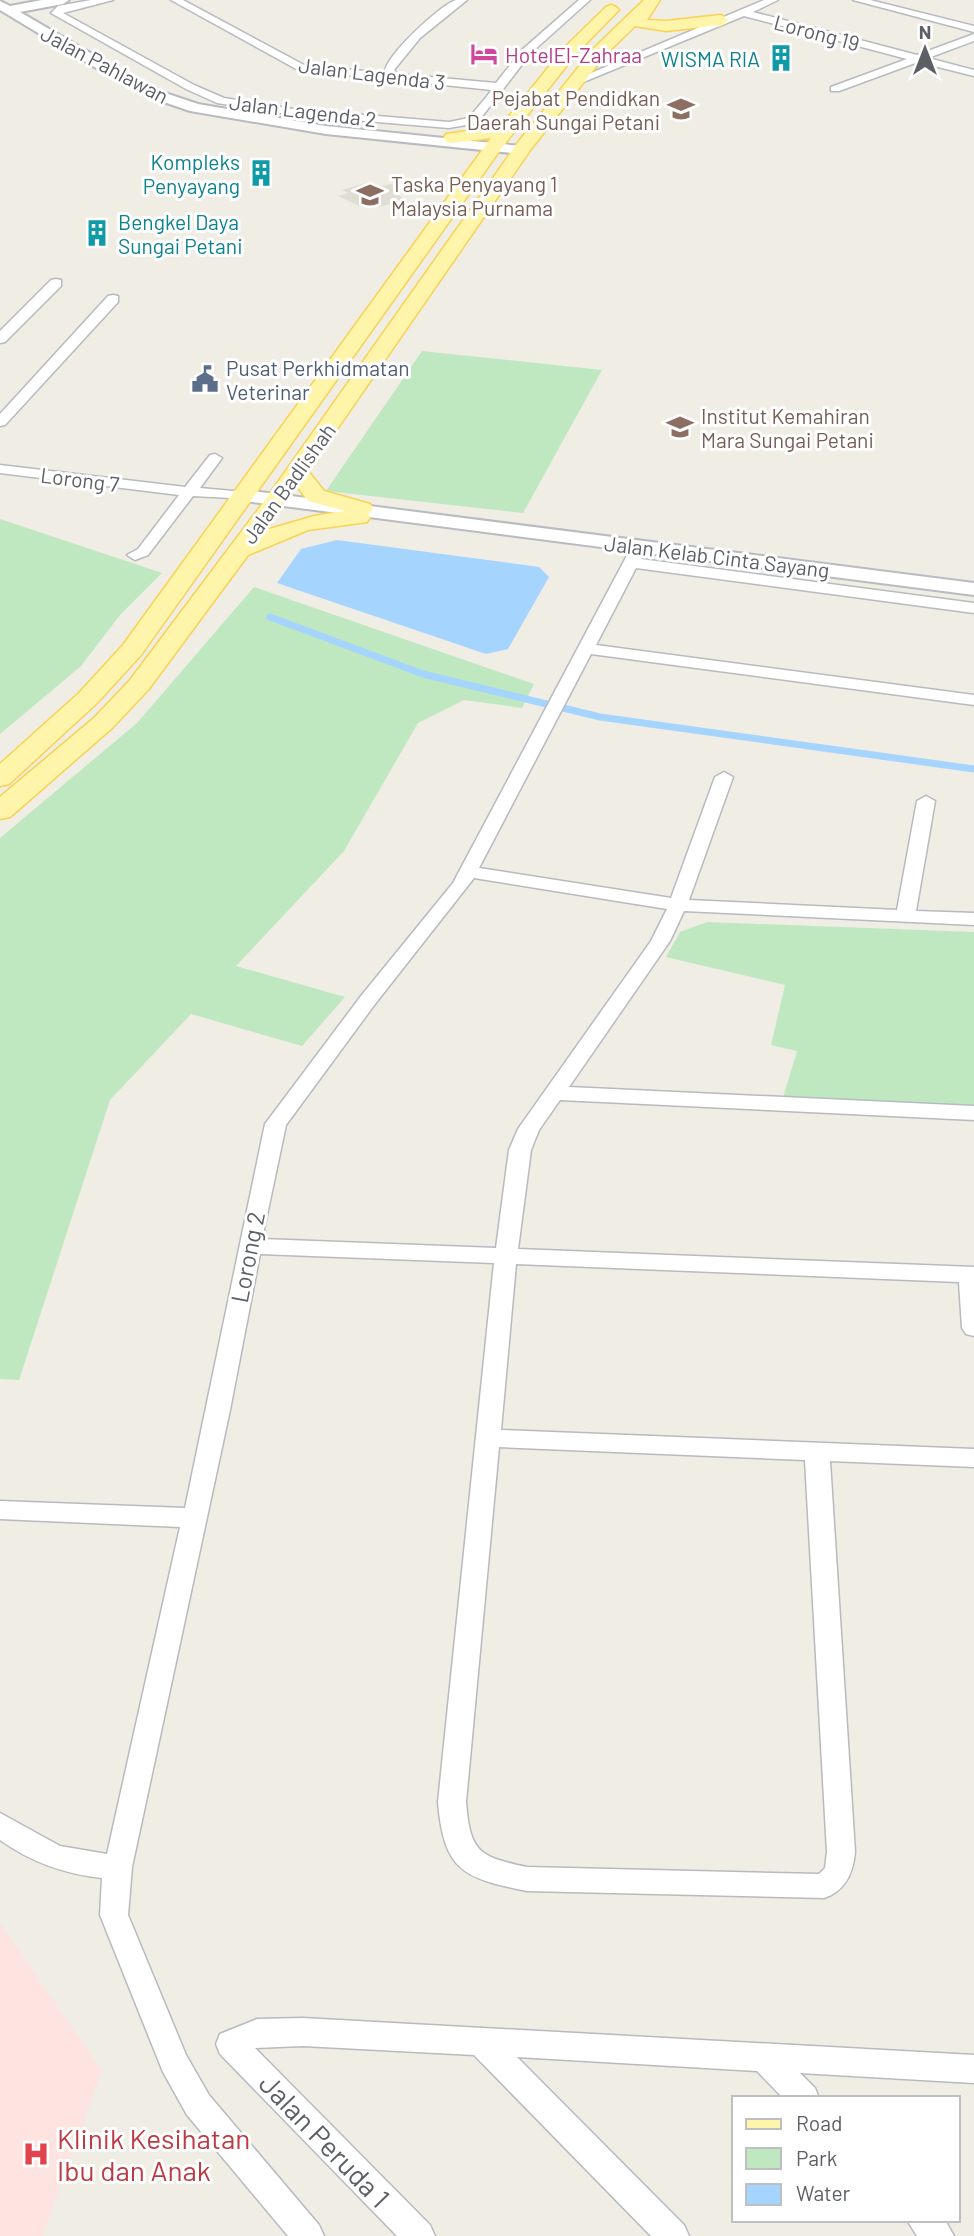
<svg xmlns="http://www.w3.org/2000/svg" width="974" height="2236" viewBox="0 0 974 2236" font-family="Barlow,sans-serif">
	<style>
		.education { fill: #e0ddd3 }
		.medical { fill: #fde4e0 }
		.green { fill: #bfe8c1 }
		.water { fill: #a5d4ff }
		.lines { fill: none; stroke-linecap: round; stroke-linejoin: round }
		.stream { stroke: #a5d4ff; stroke-width: 7 }
		.minor-casing { stroke: #b7babf; stroke-width: 3 }
		.tertiary-casing { stroke: #b7babf; stroke-width: 4 }
		.secondary-casing { stroke: #b8bbc1; stroke-width: 4 }
		.primary-casing { stroke: #f9d253; stroke-width: 3 }
		.minor { fill: #fff; fill-rule: evenodd }
		.tertiary { fill: #fff; fill-rule: evenodd }
		.secondary { fill: #fff; fill-rule: evenodd }
		.primary { fill: #fff5aa; fill-rule: evenodd }
		.labels { text-anchor: middle; dominant-baseline: central; stroke-width: 6; stroke-linejoin: round; paint-order: stroke }
		.far-street-label { font-size: 21px; fill: #5c6066; stroke: #fff }
		.far-hotel-label { font-size: 21px; fill: #b23c85; stroke: #fff; text-anchor: start }
		.far-culture-label { font-size: 21px; fill: #0d838f; stroke: #fff; text-anchor: end }
		.far-education-label { font-size: 21px; fill: #785e54; stroke: #fff; text-anchor: start }
		.far-service-label { font-size: 21px; fill: #4e5e75; stroke: #fff; text-anchor: start }
		.street-label { font-size: 24px; fill: #5c6066; stroke: #fff }
		.near-health-label { font-size: 28px; fill: #be3a42; stroke: #fff; text-anchor: start }
		.near-street-label { font-size: 28px; fill: #5c6066; stroke: #fff }
	</style>
	<rect width="100%" height="100%" fill="#efede4"/>
	<!-- education -->
	<path class="education" d="M369,182L380,187L391,184L404,190L395,194L406,199L379,207L370,203L359,206L338,196L348,193L342,190Z"/>
	<!-- medical -->
	<path class="medical" d="M0,1923L102,2071L42,2236H0Z"/>
	<!-- green -->
	<path class="green" d="M422,351L602,370L523,513L326,491Z
		M0,519L162,573L120,615L81,666L0,734Z
		M254,587L534,684L522,708L464,700L418,723L344,851L236,966L345,997L302,1046L191,1014L110,1100L19,1380L0,1379V838L137,723Z
		M707,922L974,932V1109L782,1101L797,1051L771,1045L785,985L666,957L680,932Z"/>
	<!-- water -->
	<path class="water" d="M337,540L539,567L549,577L508,649L486,654L277,583L301,549Z"/>
	<g class="lines">
		<!-- stream -->
		<path class="stream" d="M270,617L423,674L600,717L974,769"/>
		<defs>
			<path id="minor" d="M91,0H113L63,13L194,85L224,98L293,109L449,122L469,118L492,90L298,70L171,0H183L304,65L385,73C383,58 440,5 456,0C459,0 463,0 467,0L420,38L394,70L397,74L496,83L523,49L579,0H590L531,53L477,123L449,128L293,115L217,103L186,89L51,13L58,6Z
				M764,0H778L753,12L917,55L974,34V41L928,58L974,70V76L918,62L839,91H831V87L907,59L744,16L581,83L572,81Z
				M853,0H870L974,26V32Z
				M56,279L61,280V286L5,342L0,343V331L51,280Z
				M113,295L118,296V302L5,425L0,426V414L108,296Z
				M215,454L222,458L200,488L244,492L249,493L251,496L249,499L193,496L148,555L135,560L127,555L138,549L179,495L0,473V465L185,487L210,455Z
				M640,541L648,546L641,559L974,603V613L636,568L596,645L974,695V705L591,654L479,868L671,898L715,777L724,772L733,777L689,900L897,910L917,801L926,796L935,801L916,911L974,913V925L684,911L670,941L569,1087L974,1106V1120L560,1100L539,1130L531,1150L518,1249L974,1267V1336L966,1334L962,1328L959,1282L516,1264L501,1430L974,1449V1467L830,1461L855,1852C853,1874 845,1891 824,1898L527,1891C463,1878 444,1871 438,1802L494,1263L260,1254L230,1410L132,1867L128,1915L186,2055L209,2095L319,2225L324,2236H288L187,2115L163,2072L100,1915L102,1878C64,1874 31,1862 0,1840V1813L60,1846L107,1854L180,1527L0,1519V1501L185,1508L265,1124L361,996L453,883L632,546ZM474,878L667,909L651,941L518,1129L509,1150L496,1248L262,1239L286,1125L375,1004ZM499,1447L805,1460L827,1852L825,1868L819,1874L527,1867C479,1857 470,1852 466,1802Z
				M303,2018L974,2055V2083L800,2073L815,2088L819,2098H783L757,2071L517,2057L684,2225L689,2236H651L474,2055L303,2046L255,2048L430,2225L435,2236H397L220,2054L216,2044L220,2034L257,2019Z
				M907,2220H945L954,2236H917Z"/>
			<path id="tertiary" d="M42,0H69L63,4L20,12L116,68L165,93L198,104L326,126L521,146L528,150L521,154L326,134L190,111L155,99L106,74L0,10V1L10,6Z"/>
			<path id="secondary" d="M244,490L974,583V595L237,500L234,496L237,492Z"/>
			<path id="primary" d="M644,0H660L647,20L666,21L721,15L729,20L721,25L666,31L635,26L606,54L531,149L308,471L324,491L370,504L373,509L368,514L370,517L367,522L308,530L248,555L148,690L112,728L10,817L0,819V797L94,718L130,680L263,503L519,141L594,48ZM297,486L308,501L345,511L314,516L266,530Z
				M611,5L616,7L619,10L616,13L576,54L503,146L141,655L97,703L9,784L0,786V764L79,693L123,645L491,138L452,143L446,142L444,138L446,134L488,128L505,121L564,48L606,7Z"/>
		</defs>
		<!-- minor casing -->
		<use href="#minor" class="minor-casing"/>
		<!-- tertiary casing -->
		<use href="#tertiary" class="tertiary-casing"/>
		<!-- secondary casing -->
		<use href="#secondary" class="secondary-casing"/>
		<!-- primary casing -->
		<use href="#primary" class="primary-casing"/>
		<!-- minor -->
		<use href="#minor" class="minor"/>
		<!-- tertiary -->
		<use href="#tertiary" class="tertiary"/>
		<!-- secondary -->
		<use href="#secondary" class="secondary"/>
		<!-- primary -->
		<use href="#primary" class="primary"/>
	</g>
	<!-- icons -->
	<defs>
		<symbol id="hotel-bare" viewBox="-9 -9 18 18"><path d="M-6-4.5h1.5V1H6V5H4.5V3h-9V5H-6ZM-4 0a1.8 1.8 0 1 1 3.6 0ZM.5 0V-2.5h3Q6-2.5 6 0Z" fill="#d1479c" stroke="#fff" stroke-width="2.5" paint-order="stroke"/></symbol>
		<symbol id="building-bare" viewBox="-9 -9 18 18"><path d="M-4-6H4V6H1V3H-1V6H-4ZM-2.5-4.3h1.7v1.8h-1.7ZM.8-4.3h1.7v1.8H.8ZM-2.5-1h1.7V.8h-1.7ZM.8-1h1.7V.8H.8Z" fill="#0f9aa8" stroke="#fff" stroke-width="2.5" paint-order="stroke"/></symbol>
		<symbol id="school-bare" viewBox="-9 -9 18 18"><path d="M0-5L7-2L0 1L-7-2ZM-4 1L0 2.5L4 1V4Q0 6-4 4Z" fill="#8d6e63" stroke="#fff" stroke-width="2.5" paint-order="stroke"/></symbol>
		<symbol id="civic-bare" viewBox="-9 -9 18 18"><path d="M-.6-6.5H3V-4.5H.6V-3L4-1V1h2V6H-6V1h2V-1L-.6-3ZM-1.2 2.5V6h2.4V2.5Z" fill="#5c6f8a" stroke="#fff" stroke-width="2.5" paint-order="stroke"/></symbol>
		<symbol id="hospital-bare" viewBox="-9 -9 18 18"><path d="M-5-5h3v3.5h4V-5h3V5h-3V1.5h-4V5h-3Z" fill="#e0444e" stroke="#fff" stroke-width="2.5" paint-order="stroke"/></symbol>
	</defs>
	<g fill-rule="evenodd">
		<use href="#hotel-bare" x="465" y="35" width="38" height="38"/>
		<use href="#building-bare" x="762" y="39" width="38" height="38"/>
		<use href="#school-bare" x="662" y="90" width="38" height="38"/>
		<use href="#building-bare" x="242" y="154" width="38" height="38"/>
		<use href="#school-bare" x="351" y="176" width="38" height="38"/>
		<use href="#building-bare" x="78" y="214" width="38" height="38"/>
		<use href="#civic-bare" x="186" y="360" width="38" height="38"/>
		<use href="#school-bare" x="661" y="408" width="38" height="38"/>
		<use href="#hospital-bare" x="17" y="2135" width="38" height="38"/>
	</g>
	<g class="labels">
		<!-- far-street labels -->
		<g class="far-street-label">
			<text transform="translate(817 32) rotate(15)">Lorong 19</text>
			<text transform="translate(105 64) rotate(28)">Jalan Pahlawan</text>
			<text transform="translate(372 73) rotate(7)">Jalan Lagenda 3</text>
			<text transform="translate(303 110) rotate(7)">Jalan Lagenda 2</text>
			<text transform="translate(80 479) rotate(7)">Lorong 7</text>
			<text transform="translate(288 483) rotate(-54)">Jalan Badlishah</text>
			<text transform="translate(717 556) rotate(7)">Jalan Kelab Cinta Sayang</text>
		</g>
		<!-- far-hotel labels -->
		<g class="far-hotel-label">
			<text x="505" y="54">HotelEl-Zahraa</text>
		</g>
		<!-- far-culture labels -->
		<g class="far-culture-label">
			<text x="760" y="58">WISMA RIA</text>
			<text x="240" y="161">Kompleks<tspan x="240" dy="24">Penyayang</tspan></text>
			<text x="118" y="221" text-anchor="start">Bengkel Daya<tspan x="118" dy="24">Sungai Petani</tspan></text>
		</g>
		<!-- far-education labels -->
		<g class="far-education-label">
			<text x="660" y="97" text-anchor="end">Pejabat Pendidkan<tspan x="660" dy="24">Daerah Sungai Petani</tspan></text>
			<text x="391" y="183">Taska Penyayang 1<tspan x="391" dy="24">Malaysia Purnama</tspan></text>
			<text x="701" y="415">Institut Kemahiran<tspan x="701" dy="24">Mara Sungai Petani</tspan></text>
		</g>
		<!-- far-service labels -->
		<g class="far-service-label">
			<text x="226" y="367">Pusat Perkhidmatan<tspan x="226" dy="24">Veterinar</tspan></text>
		</g>
		<!-- street labels -->
		<g class="street-label">
			<text transform="translate(247 1257) rotate(-79)">Lorong 2</text>
		</g>
		<!-- near-health labels -->
		<g class="near-health-label">
			<text x="57" y="2138">Klinik Kesihatan<tspan x="57" dy="32">Ibu dan Anak</tspan></text>
		</g>
		<!-- near-street labels -->
		<g class="near-street-label">
			<text transform="translate(325 2140) rotate(46)">Jalan Peruda 1</text>
		</g>
	</g>
	<!-- legend -->
	<rect x="732" y="2096" width="228" height="126" fill="#ffffff" stroke="#bebfc2" stroke-width="2"/>
	<rect x="746" y="2119" width="35" height="10" fill="#fff5aa" stroke="#bebfc2" stroke-width="2"/>
	<text x="796" y="2131" font-size="21" fill="#5c6066">Road</text>
	<rect x="746" y="2148" width="35" height="21" fill="#bfe8c1" stroke="#bebfc2" stroke-width="2"/>
	<text x="796" y="2166" font-size="21" fill="#5c6066">Park</text>
	<rect x="746" y="2184" width="35" height="21" fill="#a5d4ff" stroke="#bebfc2" stroke-width="2"/>
	<text x="796" y="2201" font-size="21" fill="#5c6066">Water</text>
	<!-- north arrow -->
	<g transform="translate(925 49)" stroke="#ffffff" stroke-width="5" paint-order="stroke">
	<path d="M0-5L12 26L0 18L-12 26Z" fill="#5c6066"/>
	<text y="-10" font-size="19" font-weight="bold" text-anchor="middle" fill="#5c6066">N</text>
	</g>
</svg>
